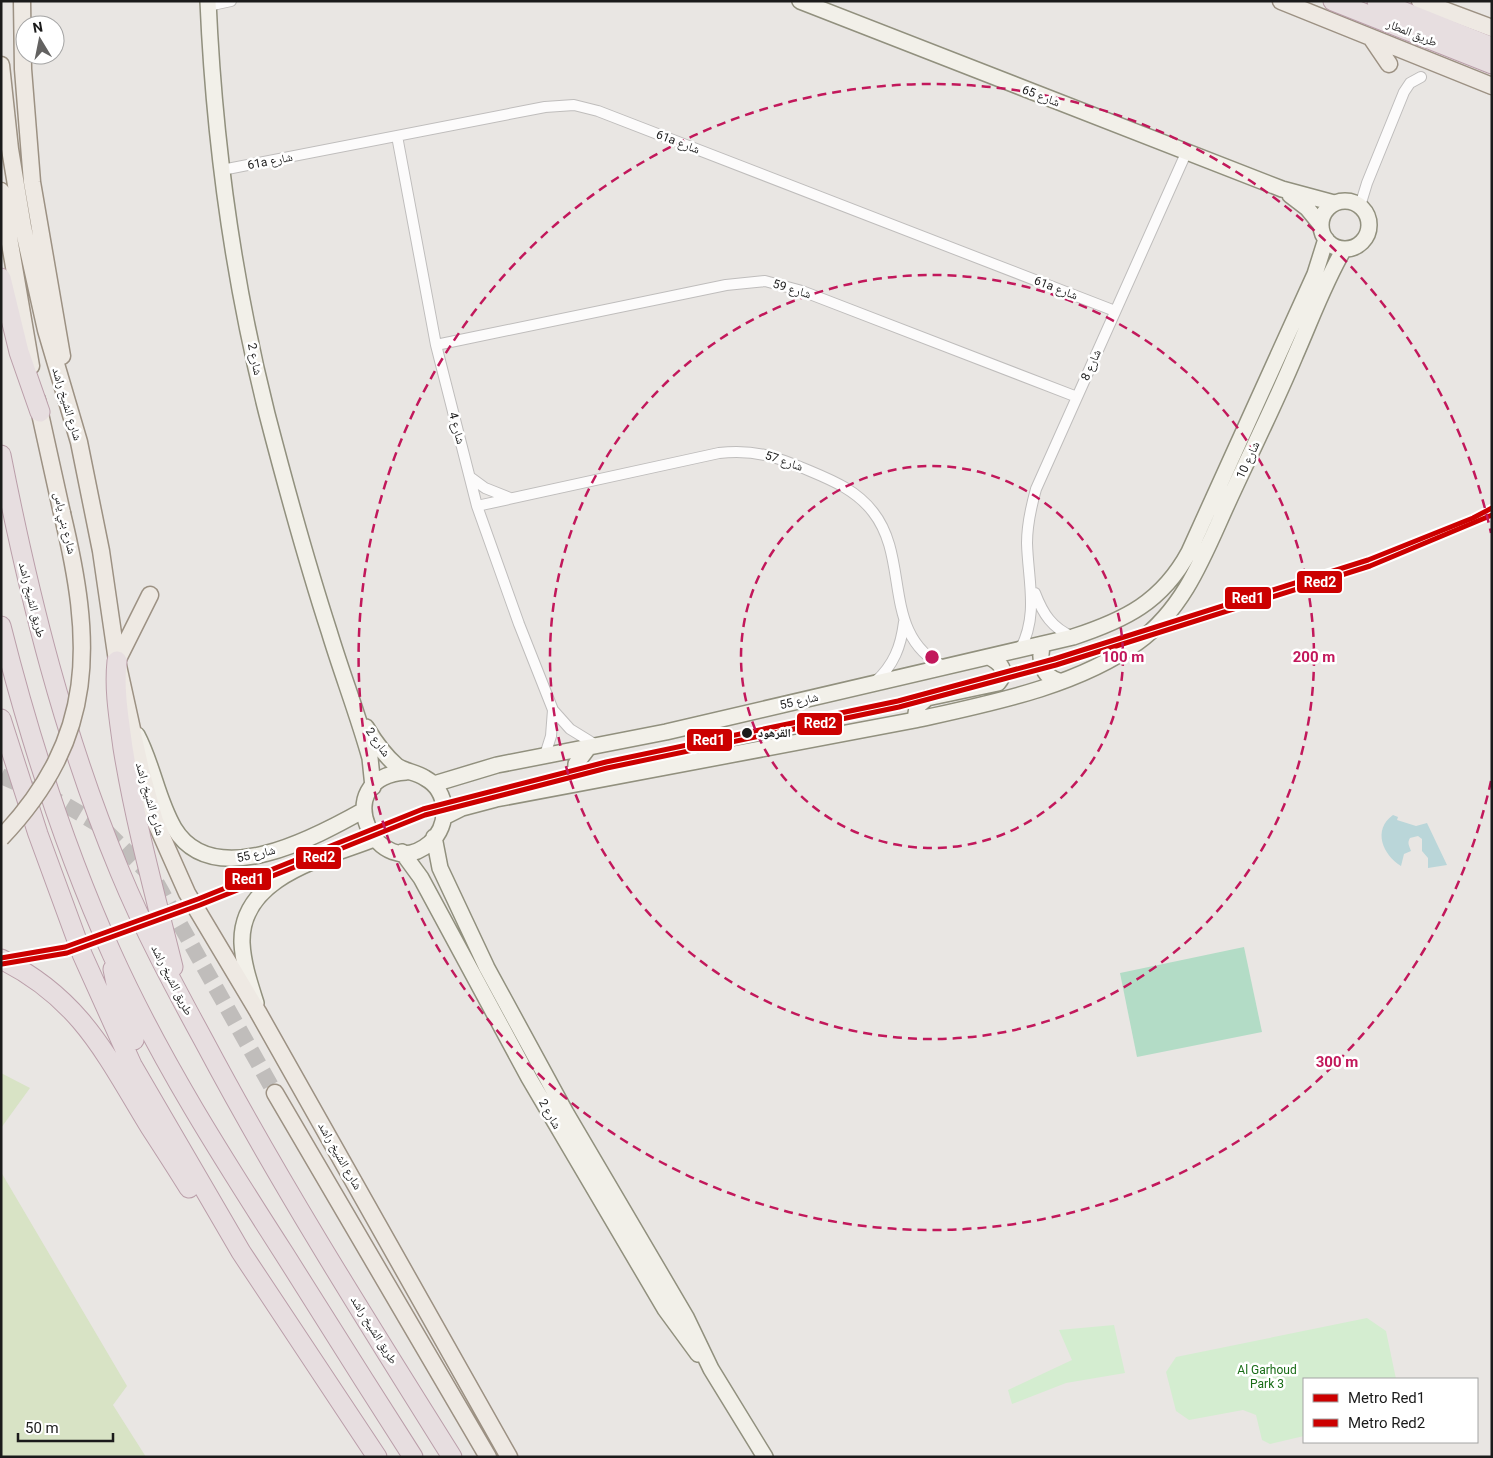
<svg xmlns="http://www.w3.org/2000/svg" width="1493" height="1458" viewBox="0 0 1493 1458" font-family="Roboto,'Noto Naskh Arabic',sans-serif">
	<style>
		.grass { fill: #d8e3c5 }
		.park { fill: #d4edd0 }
		.pitch { fill: #b3dcc6 }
		.water { fill: #bad6d9 }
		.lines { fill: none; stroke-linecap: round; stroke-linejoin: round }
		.primary-tunnel { stroke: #c0bdbb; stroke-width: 16; stroke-dasharray: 16 8; stroke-linecap: butt }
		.street-casing { stroke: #bfbdbc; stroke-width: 12 }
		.secondary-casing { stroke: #91907e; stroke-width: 18 }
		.primary-casing { stroke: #9c9183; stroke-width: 19 }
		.highway-casing { stroke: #ba9ea9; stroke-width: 21 }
		.street { stroke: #fcfbfb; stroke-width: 10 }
		.secondary { stroke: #f2f0e9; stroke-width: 15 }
		.primary { stroke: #eee9e3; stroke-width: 16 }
		.highway { stroke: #e7dee0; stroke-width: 19 }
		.primary-bridge-casing { stroke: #9c9183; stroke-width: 19; stroke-linecap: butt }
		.primary-bridge { stroke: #eee9e3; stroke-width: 16 }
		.metro-1-casing { stroke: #fff; stroke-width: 9 }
		.metro-2-casing { stroke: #fff; stroke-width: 9 }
		.metro-1 { stroke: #c00; stroke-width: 5 }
		.metro-2 { stroke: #c00; stroke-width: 5 }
		.ring { fill: none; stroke: #c2185b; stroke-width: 2.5; stroke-dasharray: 9 6 }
		.stop-dot { fill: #1b1b1b; stroke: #fff; stroke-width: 2 }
		.labels { text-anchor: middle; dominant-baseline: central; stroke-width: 5; stroke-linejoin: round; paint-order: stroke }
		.street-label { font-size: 12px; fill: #1b1b1b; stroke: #fff }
		.stop-label { font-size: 12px; font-weight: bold; fill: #1b1b1b; stroke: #fff; text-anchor: start }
		.park-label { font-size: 12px; fill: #186c16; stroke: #fff }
		.centre { fill: #c2185b; stroke: #fff; stroke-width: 2.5 }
		.ring-label { font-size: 15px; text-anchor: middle; font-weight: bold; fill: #c2185b; stroke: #fff; stroke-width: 5; stroke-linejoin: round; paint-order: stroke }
		.line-badge { stroke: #fff; stroke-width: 2 }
		.badge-label { font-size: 14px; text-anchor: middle; font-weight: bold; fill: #fff }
	</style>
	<rect width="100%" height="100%" fill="#e9e6e3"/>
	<!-- grass -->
	<path class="grass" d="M1,1073L30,1088L1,1128Z
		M1,1172L127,1386L113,1405L146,1457H1Z"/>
	<!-- park -->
	<path class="park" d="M1367,1318L1386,1331L1396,1379H1304V1436L1270,1444L1262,1440L1256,1415L1243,1410L1189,1420L1176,1411L1166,1372L1176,1357Z
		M1114,1325L1125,1373L1066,1383L1012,1404L1008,1390L1072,1360L1059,1330Z"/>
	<!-- pitch -->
	<path class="pitch" d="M1244,947L1262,1032L1137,1057L1120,973Z"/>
	<!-- water -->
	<path class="water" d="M1393,815L1398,817L1397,820L1416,826L1427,823L1447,865L1428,868V858L1422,851V839L1418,836L1410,838C1407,843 1409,845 1411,851L1404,854L1401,866C1383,855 1372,830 1393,815Z"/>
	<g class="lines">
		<!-- primary-tunnel -->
		<path class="primary-tunnel" d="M1,776L64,804L101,826L155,880L275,1093"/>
		<defs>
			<path id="street" d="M208,6L231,1
				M397,136L436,345L477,506L519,624L553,710L570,729L596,745
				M222,170L545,107L574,105L598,111L1115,311
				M1360,206L1367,183L1404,92L1410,83L1421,77
				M436,345L726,285L765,281L802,291L1077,397
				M470,477L485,488L510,498
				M477,506L719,453C756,449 777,457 810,471C834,481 857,491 873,512C911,560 880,636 945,667
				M1035,593C1043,614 1052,628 1073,637
				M1020,650C1039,614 1028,581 1027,543C1027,525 1031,507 1036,489L1187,151
				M875,682C894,665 901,646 904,622
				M545,755L551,736L553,710"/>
			<path id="secondary" d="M208,1C214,140 233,279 267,414C286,487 306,560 329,631C342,674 358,715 370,758L373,787
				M800,1L1282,189L1334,203
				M1290,195L1307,208L1321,225
				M1321 225a24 24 0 1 1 48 0a24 24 0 1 1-48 0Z
				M1043,644C1038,659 1042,677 1059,681
				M915,720L917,707L927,698L998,683C1008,671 1001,663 989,657
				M366,727C375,742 384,755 397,766C406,772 416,772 425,778C449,791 450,825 430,843C377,888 325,777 406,772
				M137,735C153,765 157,799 174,828C213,893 316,837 364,810
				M434,784L497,765L666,732L1073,637C1125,620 1162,602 1189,552L1315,274L1326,239
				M575,784L576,764L588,748
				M444,817L462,808L496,799L915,720C987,704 1077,687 1138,642C1186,607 1205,552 1229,500C1251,452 1275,404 1295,356C1311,320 1324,283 1344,249
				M434,837L440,868L487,968L566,1113L686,1317L711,1369L765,1457
				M402,852L421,878L529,1078L665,1309L698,1354
				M256,1003C250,984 243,964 242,943C240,876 325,858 374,839"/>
			<path id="primary" d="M22,1L23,69L32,182L62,356
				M1281,1L1492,86
				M1420,1L1492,28
				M1372,39L1389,64
				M1,65L10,149L23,227L46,330L79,442L101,551L117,661L141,770L155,821L187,893L258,1012L509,1457
				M1,191L31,366
				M37,400L62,513
				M117,661L150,595
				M275,1093L488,1457"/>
			<path id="highway" d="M1333,1L1492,64
				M1377,1L1492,47
				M1,278L19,352L40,412
				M1,455C29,597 64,738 120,872C144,930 174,986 204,1041C280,1184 366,1320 452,1457
				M1,626C29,737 65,850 112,954C160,1060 222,1157 285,1255C327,1322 370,1390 413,1457
				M117,661C114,690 119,718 123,748C135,822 155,895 173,967
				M1,719L38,834L82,954L132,1065L241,1252L377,1457
				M1,959C81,999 106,1055 150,1127C163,1147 176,1167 189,1188
				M113,969L122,1012L134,1040"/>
		</defs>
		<!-- street casing -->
		<use href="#street" class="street-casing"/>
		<!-- secondary casing -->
		<use href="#secondary" class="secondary-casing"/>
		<!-- primary casing -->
		<use href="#primary" class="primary-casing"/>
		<!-- highway casing -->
		<use href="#highway" class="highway-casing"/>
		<!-- street -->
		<use href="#street" class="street"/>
		<!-- secondary -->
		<use href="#secondary" class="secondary"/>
		<!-- primary -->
		<use href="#primary" class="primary"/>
		<!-- highway -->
		<use href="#highway" class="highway"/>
		<defs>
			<path id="primary-bridge" d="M1,838C98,736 93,642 62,513"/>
		</defs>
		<!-- primary-bridge casing -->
		<use href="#primary-bridge" class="primary-bridge-casing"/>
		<!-- primary-bridge -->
		<use href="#primary-bridge" class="primary-bridge"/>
		<defs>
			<path id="metro-1" d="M1,958L65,947L198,899L423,809L606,762L898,701L1054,659L1368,560L1473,518L1492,508"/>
			<path id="metro-2" d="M2,964L67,953L200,905L425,815L607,768L899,707L1056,665L1370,566L1492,515"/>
		</defs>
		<!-- metro-1 casing -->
		<use href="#metro-1" class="metro-1-casing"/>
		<!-- metro-2 casing -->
		<use href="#metro-2" class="metro-2-casing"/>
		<!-- metro-1 -->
		<use href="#metro-1" class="metro-1"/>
		<!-- metro-2 -->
		<use href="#metro-2" class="metro-2"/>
	</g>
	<!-- distance rings -->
	<g class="ring">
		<circle cx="932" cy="657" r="191"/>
		<circle cx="932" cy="657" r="382"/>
		<path d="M1491 781A573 573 0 1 1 1491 533"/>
	</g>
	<!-- markers -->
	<circle class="stop-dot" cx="747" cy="733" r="6"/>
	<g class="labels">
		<!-- street labels -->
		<g class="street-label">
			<text transform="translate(1412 33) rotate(22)">طريق المطار</text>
			<text transform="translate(1041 96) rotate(21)">شارع 65</text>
			<text transform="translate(678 142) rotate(21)">61a شارع</text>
			<text transform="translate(270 161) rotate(-11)">61a شارع</text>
			<text transform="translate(1056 288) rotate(21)">61a شارع</text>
			<text transform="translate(792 289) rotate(17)">شارع 59</text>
			<text transform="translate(255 359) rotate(78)">شارع 2</text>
			<text transform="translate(1091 365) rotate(-66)">شارع 8</text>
			<text transform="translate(67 404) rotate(73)">شارع الشيخ راشد</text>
			<text transform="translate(457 428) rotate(75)">شارع 4</text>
			<text transform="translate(1248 460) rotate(-65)">شارع 10</text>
			<text transform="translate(784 461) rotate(19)">شارع 57</text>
			<text transform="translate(65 523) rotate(77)">شارع بني ياس</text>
			<text transform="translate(32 600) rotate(76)">طريق الشيخ راشد</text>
			<text transform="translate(799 701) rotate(-13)">شارع 55</text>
			<text transform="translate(378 742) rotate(54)">شارع 2</text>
			<text transform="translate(150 799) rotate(74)">شارع الشيخ راشد</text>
			<text transform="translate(256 854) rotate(-13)">شارع 55</text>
			<text transform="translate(172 980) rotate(63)">طريق الشيخ راشد</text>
			<text transform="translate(550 1114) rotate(60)">شارع 2</text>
			<text transform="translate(340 1156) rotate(60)">شارع الشيخ راشد</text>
			<text transform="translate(374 1330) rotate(58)">طريق الشيخ راشد</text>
		</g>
		<!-- stop labels -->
		<g class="stop-label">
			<text x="758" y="733">القرهود</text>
		</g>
		<!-- park labels -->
		<g class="park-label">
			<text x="1267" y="1370">Al Garhoud<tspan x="1267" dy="14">Park 3</tspan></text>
		</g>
	</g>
	<circle cx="932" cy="657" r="8" class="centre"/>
	<g class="ring-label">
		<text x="1123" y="662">100 m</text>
		<text x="1314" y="662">200 m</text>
		<text x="1337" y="1067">300 m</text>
	</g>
	<g class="line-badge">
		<rect x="1296" y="570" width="47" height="24" rx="5" fill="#c00"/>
		<rect x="1224" y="586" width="48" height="24" rx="5" fill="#c00"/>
		<rect x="796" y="712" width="47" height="24" rx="5" fill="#c00"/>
		<rect x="686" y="728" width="47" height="24" rx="5" fill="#c00"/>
		<rect x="295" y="846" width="47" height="24" rx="5" fill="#c00"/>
		<rect x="224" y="867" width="48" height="24" rx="5" fill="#c00"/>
	</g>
	<g class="badge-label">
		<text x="1320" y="587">Red2</text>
		<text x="1248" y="603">Red1</text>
		<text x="820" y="728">Red2</text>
		<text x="709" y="745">Red1</text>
		<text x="319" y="862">Red2</text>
		<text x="248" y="884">Red1</text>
	</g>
	<!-- border -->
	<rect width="1493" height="1458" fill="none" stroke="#1b1b1b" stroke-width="5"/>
	<!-- legend -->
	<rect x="1303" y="1378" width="175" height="65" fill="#ffffff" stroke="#a4a4a4"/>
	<rect x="1313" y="1394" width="25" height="8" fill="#cc0000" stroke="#a4a4a4"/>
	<text x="1348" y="1403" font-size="15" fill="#1b1b1b">Metro Red1</text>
	<rect x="1313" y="1419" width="25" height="8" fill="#cc0000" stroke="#a4a4a4"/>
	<text x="1348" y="1428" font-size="15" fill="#1b1b1b">Metro Red2</text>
	<!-- north arrow -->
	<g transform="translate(40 40) rotate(350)"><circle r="24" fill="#ffffff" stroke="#a4a4a4"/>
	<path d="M0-4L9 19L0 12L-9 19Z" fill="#636261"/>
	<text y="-8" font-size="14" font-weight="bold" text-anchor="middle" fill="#1b1b1b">N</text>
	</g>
	<!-- scale -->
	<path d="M18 1433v8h95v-8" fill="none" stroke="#1b1b1b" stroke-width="2.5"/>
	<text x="25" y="1433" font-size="15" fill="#1b1b1b" stroke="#ffffff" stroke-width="4" paint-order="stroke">50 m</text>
</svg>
